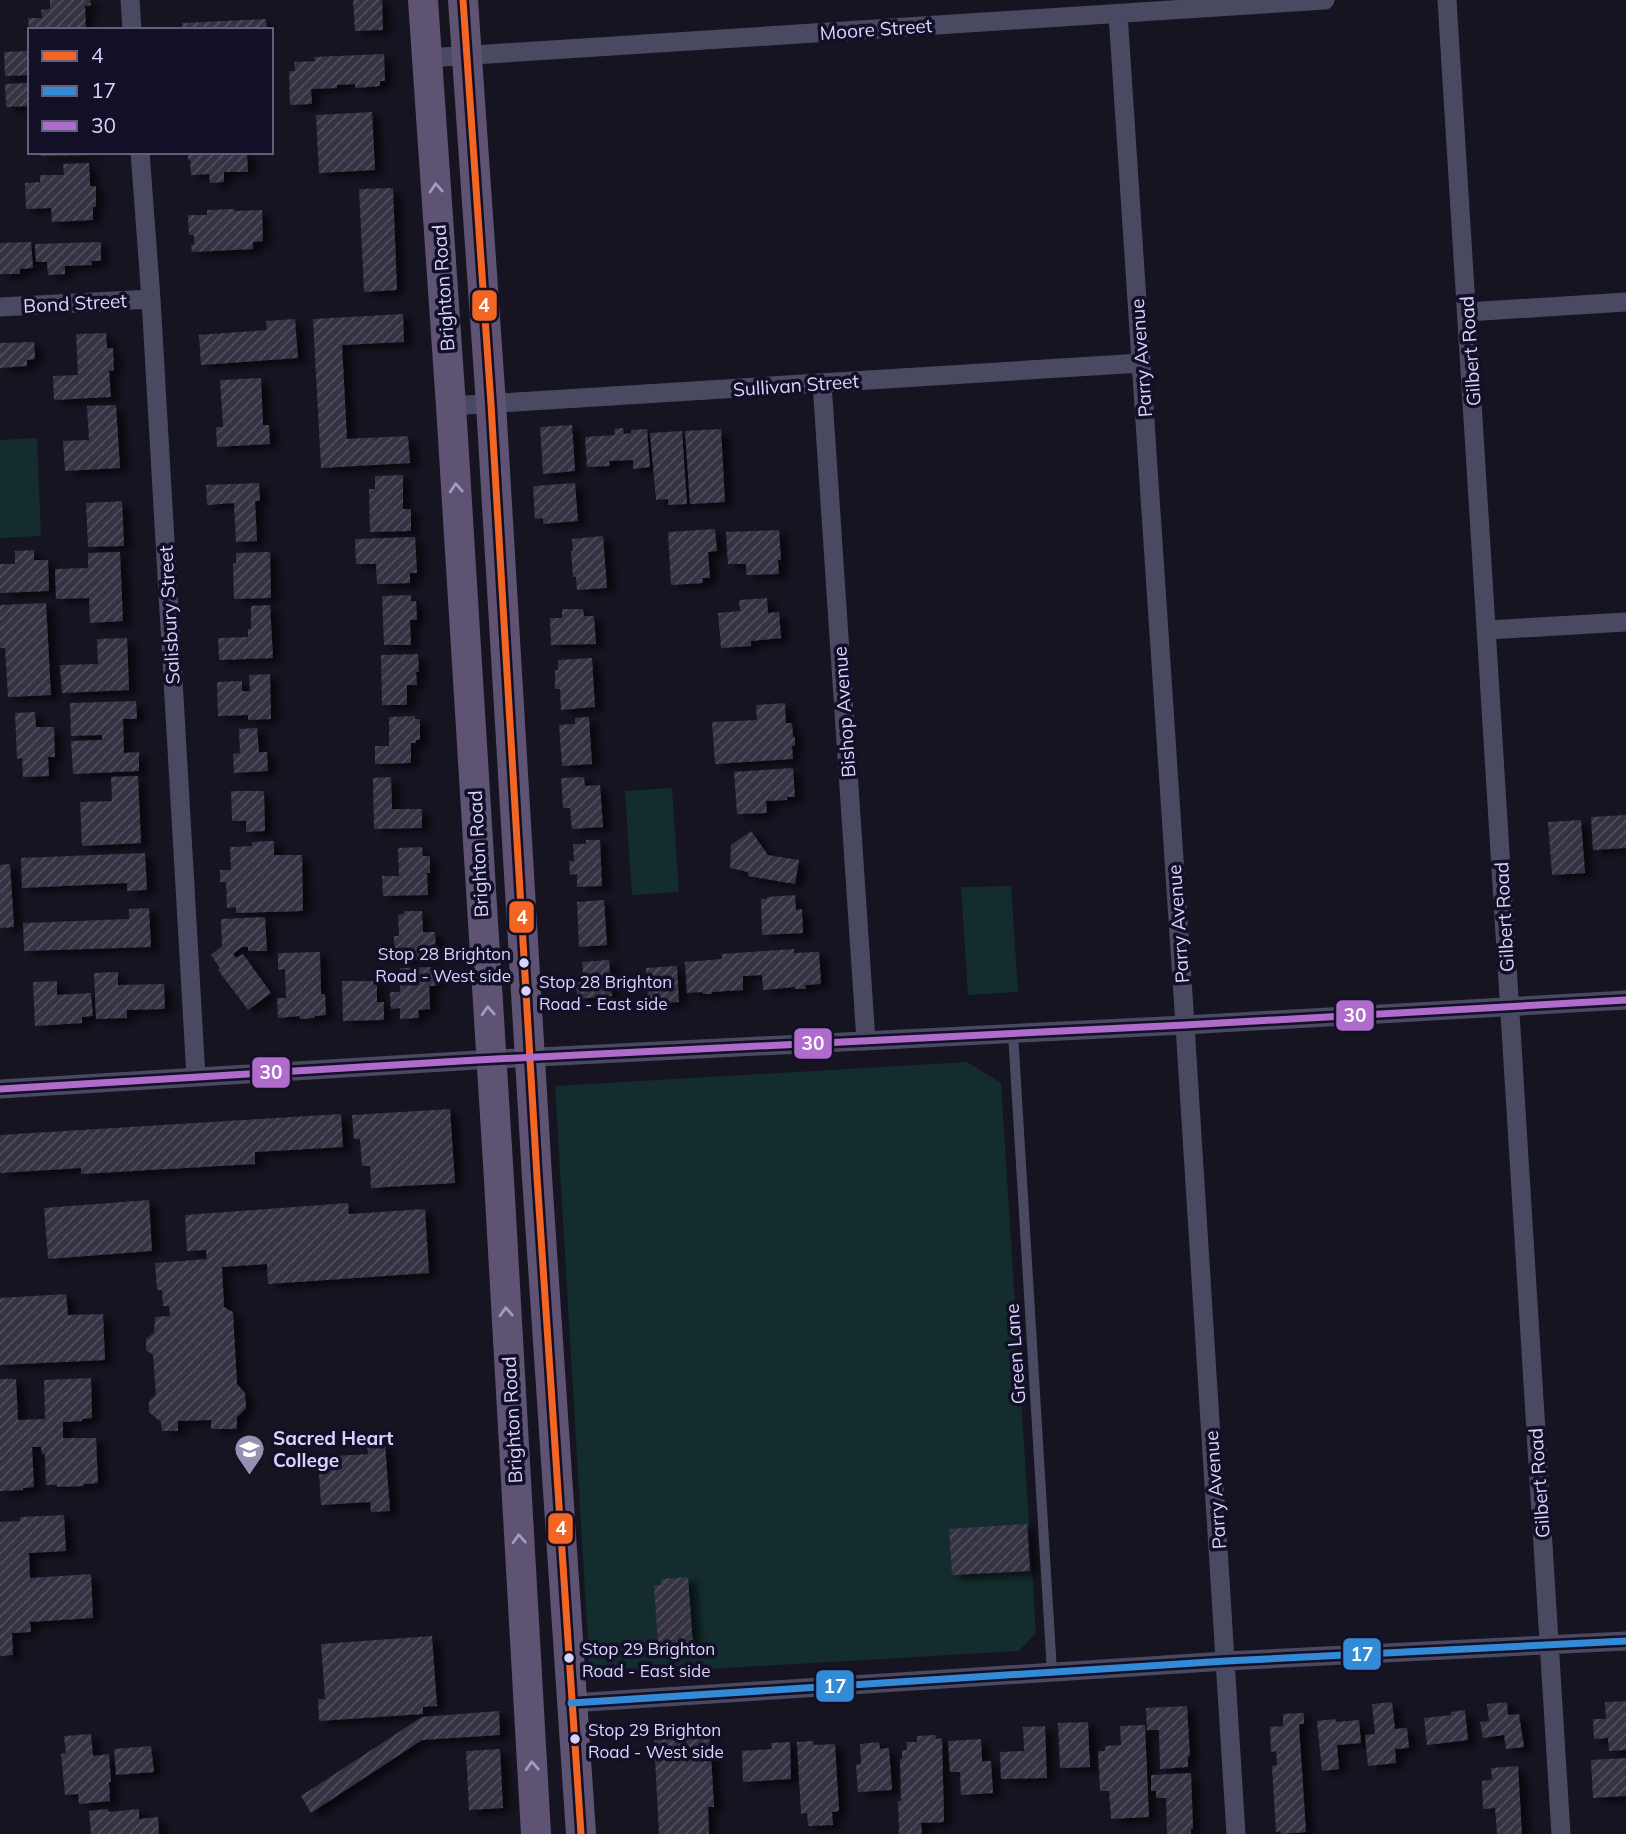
<svg xmlns="http://www.w3.org/2000/svg" width="1626" height="1834" viewBox="0 0 1626 1834" font-family="Mulish,sans-serif">
	<style>
		.park { fill: #132c2d }
		.building { fill: url(#building-hatch); filter: url(#shadow) }
		.lines { fill: none; stroke-linecap: round; stroke-linejoin: round }
		.lane { stroke: #4a4962; stroke-width: 10 }
		.street { stroke: #4a4962; stroke-width: 19 }
		.primary { stroke: #5e5373; stroke-width: 30 }
		.bus-1-casing { stroke: #130f26; stroke-width: 12 }
		.bus-2-casing { stroke: #130f26; stroke-width: 12 }
		.bus-3-casing { stroke: #130f26; stroke-width: 12 }
		.bus-1 { stroke: #f26522; stroke-width: 7 }
		.bus-2 { stroke: #338bd7; stroke-width: 7 }
		.bus-3 { stroke: #b06ccc; stroke-width: 7 }
		.oneway { stroke: #a29ac0 }
		.bus-dot { fill: #d9d4ff; stroke: #130f26; stroke-width: 2.5 }
		.labels { text-anchor: middle; dominant-baseline: central; stroke-width: 7; stroke-linejoin: round; paint-order: stroke }
		.bus-label { font-size: 17px; fill: #d9d4ff; stroke: #130f26; text-anchor: start }
		.street-label { font-size: 19px; fill: #d9d4ff; stroke: #130f26 }
		.poi-label { font-size: 19px; font-weight: bold; fill: #d9d4ff; stroke: #130f26; text-anchor: start }
		.line-badge { stroke: #130f26; stroke-width: 2.5 }
		.badge-label { font-size: 19px; text-anchor: middle; font-weight: bold; fill: #fff }
	</style>
	<defs>
		<pattern id="building-hatch" width="6" height="6" patternUnits="userSpaceOnUse" patternTransform="scale(1.75)"><rect width="6" height="6" fill="#343243"/><path d="M-1 1l2-2M0 6l6-6M5 7l2-2" fill="none" stroke="#514f5f"/></pattern>
		<filter id="shadow"><feDropShadow dx="8" dy="4.5" stdDeviation="3.5" flood-color="#0009"/></filter>
	</defs>
	<rect width="100%" height="100%" fill="#161421"/>
	<!-- park -->
	<path class="park" d="M37,438L41,536L0,538V440Z
		M672,788L679,892L632,895L625,791Z
		M1011,886L1018,992L968,995L961,887Z
		M967,1062L1001,1083L1036,1633L1019,1651L590,1676L555,1086Z"/>
	<!-- building -->
	<path class="building" d="M50,0H90L91,5L85,6L86,30H29L28,18H42L41,10L50,9Z
		M353,0H382L383,30L355,31Z
		M266,19L267,30H182V23Z
		M30,51V75L5,76L4,52Z
		M384,54L385,81H380V86L355,88V84L337,85V88L311,89L312,104L290,105L289,71H295L294,62L315,61L314,57Z
		M30,83V106L6,107L5,84Z
		M372,112L375,170L319,173L316,115Z
		M41,152H94V155L41,156Z
		M188,152H247L248,172H224V182L210,183L209,174L191,175L190,159L188,160Z
		M89,163L90,186H96V207H93V220L52,222L51,208L26,209L25,183L40,182V175H64L63,164Z
		M393,188L397,290L364,292L359,189Z
		M234,209L235,211L262,210L263,241L253,242V249L192,252L191,245H194V235H189L188,215H207V210Z
		M31,242L33,268L20,269V274H0V243Z
		M101,242V261H91L92,265L65,266V274L48,275L47,262H36L35,244Z
		M403,314L404,342L342,345L347,439L408,436L410,463L321,468L313,319Z
		M295,319L298,358L201,365L199,335L267,330L266,321Z
		M106,333L107,348H113L114,370L109,371L111,397L54,400L53,376L78,375L76,334Z
		M34,342L35,359L27,360V366L0,368V343Z
		M261,378L263,425H269L270,444L217,447L216,427H223L220,380Z
		M116,405L120,468L65,471L63,441L89,440L87,406Z
		M572,425L575,471L543,474L540,427Z
		M623,428L624,434L631,433V430L647,429L650,467L633,469V460L609,461L610,466L587,467L585,437L615,435L614,429Z
		M721,429L725,502L690,504L685,431Z
		M682,431L687,504L668,505V499L656,500L650,433Z
		M403,475V509H411V531L370,532L369,489H375V476Z
		M259,483L260,501H255L257,541L236,542L234,503L207,505L206,485Z
		M575,483L578,521L543,524V518L535,519L533,486Z
		M122,501L124,546L88,547L86,503Z
		M715,529L717,551L708,552L710,578H702L703,583L671,585L668,532Z
		M779,530L781,560H778L779,574L746,575V564H728L726,532Z
		M603,536L607,588L577,590L576,577H573L571,551H573L572,539Z
		M415,537L417,573H410V583L377,584L376,564H356L355,539Z
		M34,550V560H48L49,591L0,593V564H15V551Z
		M120,552L123,621L90,623L89,598L56,599L55,569L88,568V553Z
		M270,552L271,598L234,599L233,564L236,563V553Z
		M411,595V601H416L417,620H410L411,645H384L382,596Z
		M767,598L768,613L779,612L781,638L751,641V646L721,648L718,613L740,611L739,600Z
		M46,603L51,695L8,697L5,648H0V605Z
		M270,605L273,658L219,660L218,638L248,637V629H251V606Z
		M562,609H583L584,616H594L596,644L551,645L550,618H562Z
		M127,638L129,690L62,693L60,665L98,664L97,639Z
		M418,654L419,672H416L417,685H407V705H382L381,655Z
		M592,658L595,707L561,710L560,689H555V670H558V660Z
		M270,674L271,719L248,720V715L218,716L217,682L242,681V691H250L249,675Z
		M136,701L137,719H123L124,753L139,752V771L73,774L71,741L102,740V735L71,736L70,703Z
		M785,703L786,723H792L793,737H795V746H792L793,759L715,764L712,722L757,720L756,705Z
		M35,712L36,727H54L55,757H48L49,776L23,777L22,758L17,759L15,713Z
		M415,716V719H420V740H416V743H411V763L375,764V746H389V717Z
		M589,717L592,764L562,766L559,725L575,724V718Z
		M257,728L259,752H267L268,771L234,773L233,754L240,753L239,729Z
		M793,768L795,797H787V800L766,801L767,813L737,814L734,772Z
		M138,776L141,843L82,846L80,802L112,801L111,777Z
		M391,777L392,809H422V828L374,829L373,778Z
		M584,777L585,786L600,785L603,827L572,829L570,808H563L561,778Z
		M231,791H264L265,831L246,832V821H232Z
		M1626,815V848L1593,850L1591,817Z
		M1581,820L1585,873L1552,875L1548,822Z
		M751,831L768,855L799,860L795,884L748,876V872L730,868L731,845Z
		M586,840H600L602,886L577,887V874L570,875L569,861H574L573,844H586Z
		M274,841V855H302L303,911L236,913V907L227,908L226,882H220V870H231L230,847L252,846V842Z
		M422,847L423,856H430V873H427L428,895L383,896L382,876H399L398,848Z
		M145,853L147,890L127,891V883L22,888L21,858Z
		M10,864L14,927L0,928V865Z
		M795,895L796,910L802,909L803,933L762,935L761,899H767V897Z
		M604,900L607,945L579,947L577,902Z
		M149,908L151,947L24,951L23,923L129,919V909Z
		M404,911H422L423,932H435L436,959L395,960L394,936H399L398,915L404,914Z
		M265,917L267,951H248V947H242L233,954L236,958L243,954L271,993L248,1010L218,970L220,968L211,955L222,946L221,919Z
		M794,949V953L819,952L821,984L805,985L806,989H795V987L763,990L762,975L743,976V990L712,992V994H703L702,992L687,993L685,962L722,959V954Z
		M320,952L321,994H325L326,1015L315,1016V1018L300,1019L299,1016L278,1018L277,998H286L285,969L278,970V953Z
		M609,960L612,996L577,999L576,982H584L582,962Z
		M677,966L679,1002L651,1004L650,999H648L646,968Z
		M435,967L436,986H429L430,1009L418,1010L419,1018L400,1019V1008L391,1009L390,992H400V968Z
		M118,972V985L164,984L165,1009L127,1010V1018L96,1019L94,973Z
		M57,981V995L91,993L93,1016L82,1017V1023L35,1026L33,982Z
		M342,981H377V1002H384V1020L343,1021Z
		M450,1109L455,1183L371,1188L370,1166H362L360,1139H354L352,1115Z
		M341,1114L343,1147L255,1152V1164L81,1174V1168L0,1173V1135Z
		M149,1200L152,1251L48,1259L44,1208Z
		M348,1203L349,1214L425,1209L429,1273L268,1284L267,1264L222,1267L224,1307L233,1312L237,1384L245,1393L246,1408L237,1417V1429H211V1420L178,1421V1431H162L161,1422L149,1412V1401L156,1395L153,1355L146,1350V1339L154,1333L155,1317L170,1316L169,1306H163L162,1290H157L155,1263L207,1259L206,1250L187,1251L185,1215Z
		M66,1294L68,1315L103,1314L105,1360L0,1365V1298Z
		M91,1378L92,1418L82,1419V1421L63,1422V1438H96L98,1483L84,1484V1486L57,1487V1485H46L45,1454H42L41,1447H32L34,1487L23,1488V1490L0,1491V1379H16L18,1420L45,1419L44,1380Z
		M385,1443L390,1511L371,1512L370,1502L321,1505L318,1457L368,1454L367,1444Z
		M64,1515L66,1551L29,1553L30,1578L91,1574L93,1618L30,1622L31,1632L12,1633L13,1655L0,1656V1522L20,1521V1517Z
		M1027,1524L1030,1571L952,1575L949,1529Z
		M688,1577L693,1647L665,1649L664,1644L658,1645L654,1585H661V1579Z
		M432,1636L437,1706L423,1707V1714L319,1721L318,1699H325L321,1644Z
		M1626,1701V1750L1609,1751L1608,1738L1594,1739L1593,1719H1606L1605,1702Z
		M1392,1702L1395,1729L1407,1728L1409,1748L1395,1749L1396,1763L1368,1766L1365,1735L1375,1734L1372,1704Z
		M1507,1702L1508,1715L1519,1714L1524,1747L1506,1749L1504,1735L1483,1738L1480,1722L1489,1721L1487,1704Z
		M1187,1706L1190,1756H1188V1767L1160,1769L1159,1730H1147L1146,1708Z
		M1465,1710L1468,1740L1427,1745L1424,1718L1451,1715V1712Z
		M499,1711L500,1735L422,1740L311,1813L301,1796L422,1717Z
		M1304,1713V1724H1299L1306,1832L1281,1834L1280,1831L1276,1832L1272,1766L1277,1765L1276,1751L1271,1752L1270,1727L1283,1726V1714Z
		M1335,1719L1336,1722L1359,1720L1361,1743L1337,1745L1339,1769L1322,1771L1317,1721Z
		M1088,1722L1090,1767L1060,1768L1058,1723Z
		M1145,1725L1149,1817L1111,1819L1109,1791H1100L1098,1751H1105V1746L1121,1745L1120,1726Z
		M1045,1726L1047,1778L1001,1779L1000,1752L1024,1751L1023,1727Z
		M91,1734L93,1756L109,1754L111,1782H109L110,1801L79,1804L78,1794L65,1795L61,1754L66,1753L64,1736Z
		M936,1735V1739L942,1738L944,1822L921,1823L922,1834H899L898,1801H901L900,1759H902V1750H907L906,1742H917V1736Z
		M710,1737L714,1807H708L709,1834H659L654,1740Z
		M981,1739L982,1761H991L993,1793L961,1795L960,1772H950L948,1741Z
		M813,1741L814,1745L835,1744L839,1811L832,1812L833,1825L808,1826L807,1813L801,1814L797,1742Z
		M790,1742L791,1779L743,1782L742,1751L772,1749L771,1743Z
		M879,1742L880,1749L889,1748L892,1790L858,1792L856,1765L861,1764L860,1744Z
		M151,1746L154,1772L116,1775L114,1749Z
		M500,1749L503,1808L469,1810L466,1751Z
		M1626,1758V1796L1593,1798L1591,1760Z
		M1518,1766L1522,1834H1497L1495,1808L1483,1809L1482,1781L1492,1780L1491,1768Z
		M1191,1773L1193,1829H1191V1834H1167L1166,1798H1156V1791H1151V1775Z
		M108,1809L109,1812L139,1809V1819L158,1817L159,1834H91L89,1811Z"/>
	<g class="lines">
		<!-- lane -->
		<path class="lane" d="M1013,1033L1052,1672"/>
		<!-- street -->
		<path class="street" d="M130,0L132,30
			M1447,0L1561,1834
			M1118,14L1185,1025L1236,1834
			M427,58L1325,0
			M140,152L151,299L196,1077
			M0,307L151,299
			M1467,312L1626,302
			M822,383L866,1041
			M451,406L1141,363
			M1487,630L1626,622
			M0,1089L477,1060L1185,1025L1626,1000
			M571,1703L1226,1661L1626,1641"/>
		<!-- primary -->
		<path class="primary" d="M423,0L451,406L499,1180L536,1834
			M463,0L491,404L537,1177L581,1834"/>
		<defs>
			<path id="bus-1" d="M463,0L491,404L537,1177L581,1834"/>
			<path id="bus-2" d="M571,1703L1226,1661L1626,1641"/>
			<path id="bus-3" d="M0,1089L477,1060L1185,1025L1626,1000"/>
		</defs>
		<!-- bus-1 casing -->
		<use href="#bus-1" class="bus-1-casing"/>
		<!-- bus-2 casing -->
		<use href="#bus-2" class="bus-2-casing"/>
		<!-- bus-3 casing -->
		<use href="#bus-3" class="bus-3-casing"/>
		<!-- bus-1 -->
		<use href="#bus-1" class="bus-1"/>
		<!-- bus-2 -->
		<use href="#bus-2" class="bus-2"/>
		<!-- bus-3 -->
		<use href="#bus-3" class="bus-3"/>
	</g>
	<!-- one-way arrows -->
	<defs><path id="oneway-chevron" d="M-2-3.5L2.5 0L-2 3.5" fill="none" stroke-width="1.6" stroke-linecap="round" stroke-linejoin="round" transform="scale(1.75)"/></defs>
	<g class="oneway">
		<use href="#oneway-chevron" transform="translate(436 188) rotate(-94)"/>
		<use href="#oneway-chevron" transform="translate(456 488) rotate(-94)"/>
		<use href="#oneway-chevron" transform="translate(488 1011) rotate(-93)"/>
		<use href="#oneway-chevron" transform="translate(506 1312) rotate(-93)"/>
		<use href="#oneway-chevron" transform="translate(519 1539) rotate(-93)"/>
		<use href="#oneway-chevron" transform="translate(532 1766) rotate(-93)"/>
	</g>
	<!-- icons -->
	<defs>
		<symbol id="school-pin" viewBox="-11 -11 22 30"><path d="M0 17L-7.5 6A9.5 9.5 0 1 1 7.5 6Z" fill="#9591b1" stroke="#130f26"/><path d="M0-5L7-2L0 1L-7-2ZM-4 1L0 2.5L4 1V4Q0 6-4 4Z" fill="#fff"/></symbol>
	</defs>
	<g fill-rule="evenodd">
		<use href="#school-pin" x="232" y="1432" width="35" height="47"/>
	</g>
	<!-- markers -->
	<g class="bus-dot">
		<circle cx="524" cy="963" r="6"/>
		<circle cx="526" cy="991" r="6"/>
		<circle cx="569" cy="1658" r="6"/>
		<circle cx="575" cy="1739" r="6"/>
	</g>
	<g class="labels">
		<!-- bus labels -->
		<g class="bus-label">
			<text x="511" y="953" text-anchor="end">Stop 28 Brighton<tspan x="511" dy="22">Road - West side</tspan></text>
			<text x="539" y="981">Stop 28 Brighton<tspan x="539" dy="22">Road - East side</tspan></text>
			<text x="582" y="1648">Stop 29 Brighton<tspan x="582" dy="22">Road - East side</tspan></text>
			<text x="588" y="1729">Stop 29 Brighton<tspan x="588" dy="22">Road - West side</tspan></text>
		</g>
		<!-- street labels -->
		<g class="street-label">
			<text transform="translate(876 29) rotate(-4)">Moore Street</text>
			<text transform="translate(443 288) rotate(-94)">Brighton Road</text>
			<text transform="translate(75 303) rotate(-3)">Bond Street</text>
			<text transform="translate(1470 351) rotate(-94)">Gilbert Road</text>
			<text transform="translate(1141 358) rotate(-94)">Parry Avenue</text>
			<text transform="translate(796 385) rotate(-4)">Sullivan Street</text>
			<text transform="translate(169 615) rotate(-93)">Salisbury Street</text>
			<text transform="translate(844 712) rotate(-94)">Bishop Avenue</text>
			<text transform="translate(478 854) rotate(-93)">Brighton Road</text>
			<text transform="translate(1504 917) rotate(-93)">Gilbert Road</text>
			<text transform="translate(1178 924) rotate(-94)">Parry Avenue</text>
			<text transform="translate(1015 1354) rotate(-94)">Green Lane</text>
			<text transform="translate(512 1420) rotate(-93)">Brighton Road</text>
			<text transform="translate(1539 1483) rotate(-94)">Gilbert Road</text>
			<text transform="translate(1215 1490) rotate(-94)">Parry Avenue</text>
		</g>
		<!-- poi labels -->
		<g class="poi-label">
			<text x="273" y="1438">Sacred Heart<tspan x="273" dy="22">College</tspan></text>
		</g>
	</g>
	<g class="line-badge">
		<rect x="471" y="289" width="27" height="33" rx="7" fill="#f26522"/>
		<rect x="508" y="900" width="27" height="34" rx="7" fill="#f26522"/>
		<rect x="1335" y="999" width="40" height="33" rx="7" fill="#b06ccc"/>
		<rect x="793" y="1027" width="40" height="33" rx="7" fill="#b06ccc"/>
		<rect x="251" y="1056" width="40" height="33" rx="7" fill="#b06ccc"/>
		<rect x="547" y="1512" width="27" height="33" rx="7" fill="#f26522"/>
		<rect x="1342" y="1637" width="40" height="34" rx="7" fill="#338bd7"/>
		<rect x="815" y="1669" width="40" height="34" rx="7" fill="#338bd7"/>
	</g>
	<g class="badge-label">
		<text x="484" y="312">4</text>
		<text x="522" y="924">4</text>
		<text x="1355" y="1022">30</text>
		<text x="813" y="1050">30</text>
		<text x="271" y="1079">30</text>
		<text x="561" y="1535">4</text>
		<text x="1362" y="1661">17</text>
		<text x="835" y="1693">17</text>
	</g>
	<!-- legend -->
	<rect x="28" y="28" width="245" height="126" fill="#130f26" stroke="#625e7d" stroke-width="2"/>
	<rect x="42" y="51" width="35" height="10" fill="#f26522" stroke="#625e7d" stroke-width="2"/>
	<text x="91" y="63" font-size="21" fill="#d9d4ff">4</text>
	<rect x="42" y="86" width="35" height="10" fill="#338bd7" stroke="#625e7d" stroke-width="2"/>
	<text x="91" y="98" font-size="21" fill="#d9d4ff">17</text>
	<rect x="42" y="121" width="35" height="10" fill="#b06ccc" stroke="#625e7d" stroke-width="2"/>
	<text x="91" y="133" font-size="21" fill="#d9d4ff">30</text>
</svg>
